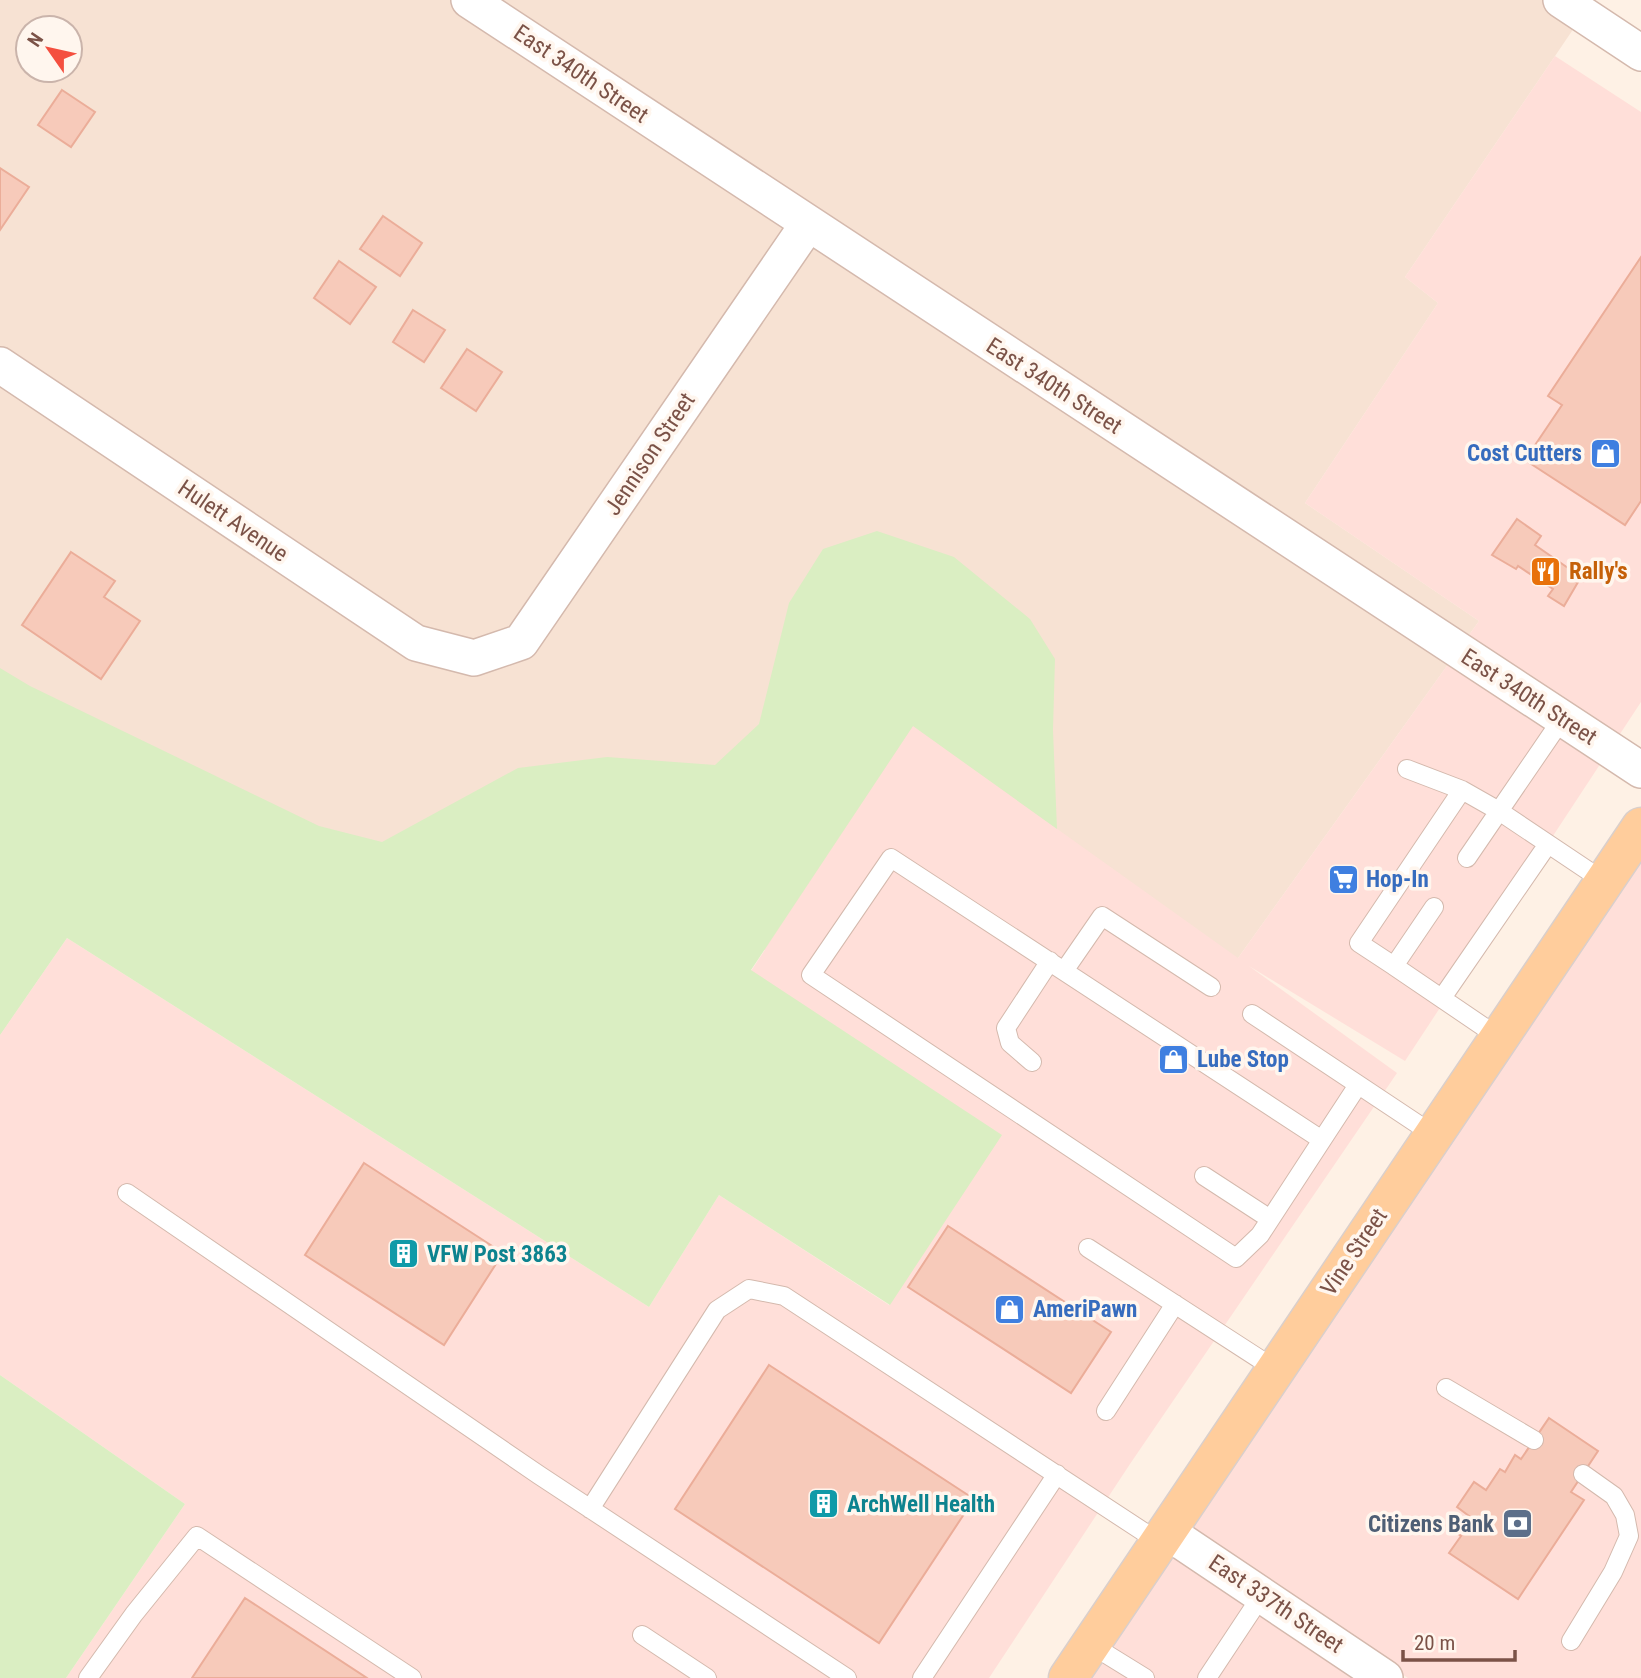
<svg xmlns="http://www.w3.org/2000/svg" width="1641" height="1678" viewBox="0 0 1641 1678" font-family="'Roboto Condensed',sans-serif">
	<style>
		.residential { fill: #f7e2d3; fill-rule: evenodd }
		.commercial { fill: #ffdfd9 }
		.green { fill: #daeec2 }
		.building { fill: #f7caba; stroke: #ebad99; stroke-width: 2 }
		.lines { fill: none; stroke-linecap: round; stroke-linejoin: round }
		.lane-casing { stroke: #d4b9ad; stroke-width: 20 }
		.street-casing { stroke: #d4b9ad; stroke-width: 38 }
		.primary-casing { stroke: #dacfcb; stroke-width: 41 }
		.lane { stroke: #fff; stroke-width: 18 }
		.street { stroke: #fff; stroke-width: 35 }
		.primary { stroke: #ffcd9c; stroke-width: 38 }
		.labels { text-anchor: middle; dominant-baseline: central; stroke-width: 7; stroke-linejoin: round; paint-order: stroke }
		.street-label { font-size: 23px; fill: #7b5247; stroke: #fff6ee }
		.shop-label { font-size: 23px; font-weight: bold; fill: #366cbe; stroke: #fff6ee; text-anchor: start }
		.food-label { font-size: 23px; font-weight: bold; fill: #c56008; stroke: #fff6ee; text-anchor: start }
		.culture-label { font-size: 23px; font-weight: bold; fill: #0d838f; stroke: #fff6ee; text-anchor: start }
		.service-label { font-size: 23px; font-weight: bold; fill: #4e5e75; stroke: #fff6ee; text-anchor: end }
	</style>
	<rect width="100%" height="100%" fill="#fef1e5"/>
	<!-- residential -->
	<path class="residential" d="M0,0H1593L1405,277L1438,303L1305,503L1479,621L1238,958L66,938L0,1035ZM28,28H70V70H28Z"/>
	<!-- commercial -->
	<path class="commercial" d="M1555,56L1641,112V702L1405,1061L1249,966L1397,1073L1130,1464L989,1678H66L185,1504L0,1375V1035L67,938L649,1307L719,1195L889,1305L1001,1135L751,971L913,726L1238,958L1479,621L1305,503L1438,303L1405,277Z
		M1641,851V1678H1408L1180,1530Z
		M1170,1546L1364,1678H1081Z"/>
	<!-- green -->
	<path class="green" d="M877,531L954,557L1030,619L1055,659L1053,730L1057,829L913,726L751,970L1002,1135L890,1305L719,1195L649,1307L67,938L0,1035V668L30,686L319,826L382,842L518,768L607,757L715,765L759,724L789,603L823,549Z
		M0,1375L185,1504L66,1678H0Z"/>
	<!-- building -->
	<path class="building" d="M62,90L95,112L71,147L38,125Z
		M0,168L29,187L0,230Z
		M383,216L422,243L400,276L360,249Z
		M1641,257V501L1625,525L1525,460L1562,405L1548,396Z
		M339,261L376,287L350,324L314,298Z
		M413,310L445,330L424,362L393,342Z
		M467,349L502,372L476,411L441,388Z
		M1517,519L1541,536L1535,545L1581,577L1564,606L1548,596L1553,589L1518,566L1516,569L1492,555Z
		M71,552L115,581L104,597L140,621L101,679L22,625Z
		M364,1163L503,1253L444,1345L305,1255Z
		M948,1226L1111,1332L1071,1393L908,1287Z
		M769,1365L974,1499L879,1643L675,1509Z
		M1549,1418L1598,1451L1571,1492L1584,1500L1518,1599L1449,1553L1461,1536L1457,1533L1469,1516L1457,1507L1474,1482L1486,1490L1500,1469L1505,1472L1515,1455L1521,1459Z
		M245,1598L367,1678H192Z"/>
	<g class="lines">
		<defs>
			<path id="lane" d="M1407,769L1462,790L1499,811L1605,882
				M1467,858L1562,719
				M1434,907L1394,966L1500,1038
				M1394,966L1359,943L1462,790
				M1064,971L1102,916L1211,987
				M1442,998L1548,844
				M1252,1014L1434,1135
				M1032,1062L1010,1043L1006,1028L1050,961
				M1322,1140L1260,1235L1236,1258L811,975L891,858L1322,1140L1358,1085
				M1204,1176L1270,1219
				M127,1193L539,1475L847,1678
				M1088,1248L1275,1369
				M1446,1388L1534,1440
				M1106,1411L1175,1304
				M590,1509L717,1310L749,1289L784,1296L1159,1542
				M642,1635L707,1678
				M1571,1641L1613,1572L1629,1536L1625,1515L1614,1496L1583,1474
				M1090,1644L1145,1678
				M88,1678L134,1614L197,1536L412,1678
				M922,1678L1057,1474
				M1207,1678L1262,1595"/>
			<path id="street" d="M469,0L1641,770
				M1561,0L1641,53
				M0,365L416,643L474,658L521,642L808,224
				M1166,1531L1385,1678"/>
			<path id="primary" d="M1068,1678L1641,827"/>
		</defs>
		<!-- lane casing -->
		<use href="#lane" class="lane-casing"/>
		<!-- street casing -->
		<use href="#street" class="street-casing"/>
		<!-- primary casing -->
		<use href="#primary" class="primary-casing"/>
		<!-- lane -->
		<use href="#lane" class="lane"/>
		<!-- street -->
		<use href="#street" class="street"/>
		<!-- primary -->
		<use href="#primary" class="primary"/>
	</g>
	<!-- icons -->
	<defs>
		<symbol id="shop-square" viewBox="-11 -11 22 22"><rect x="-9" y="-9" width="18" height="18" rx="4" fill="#3f7fe0" stroke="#fff6ee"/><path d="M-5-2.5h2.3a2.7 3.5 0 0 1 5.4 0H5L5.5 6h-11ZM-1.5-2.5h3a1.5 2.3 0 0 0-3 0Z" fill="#fff"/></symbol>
		<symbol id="restaurant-square" viewBox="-11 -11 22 22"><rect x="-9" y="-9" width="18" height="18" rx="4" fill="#e8710a" stroke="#fff6ee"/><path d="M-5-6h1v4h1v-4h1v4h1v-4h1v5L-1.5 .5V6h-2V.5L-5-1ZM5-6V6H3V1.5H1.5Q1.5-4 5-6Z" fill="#fff"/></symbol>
		<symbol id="supermarket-square" viewBox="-11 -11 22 22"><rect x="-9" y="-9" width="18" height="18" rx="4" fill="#3f7fe0" stroke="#fff6ee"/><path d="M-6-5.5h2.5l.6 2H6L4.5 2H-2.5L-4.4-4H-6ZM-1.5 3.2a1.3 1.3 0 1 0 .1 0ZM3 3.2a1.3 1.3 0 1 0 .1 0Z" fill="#fff"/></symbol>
		<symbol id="building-square" viewBox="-11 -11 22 22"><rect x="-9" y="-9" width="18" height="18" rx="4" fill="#0f9aa8" stroke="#fff6ee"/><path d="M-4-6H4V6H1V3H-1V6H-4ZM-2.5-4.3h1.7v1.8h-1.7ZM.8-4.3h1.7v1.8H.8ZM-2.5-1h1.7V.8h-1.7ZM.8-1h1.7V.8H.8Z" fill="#fff"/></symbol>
		<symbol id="bank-square" viewBox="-11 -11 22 22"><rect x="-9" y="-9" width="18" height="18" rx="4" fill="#5c6f8a" stroke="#fff6ee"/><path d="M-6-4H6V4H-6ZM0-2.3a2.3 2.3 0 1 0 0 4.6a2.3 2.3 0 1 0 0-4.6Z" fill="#fff"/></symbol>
	</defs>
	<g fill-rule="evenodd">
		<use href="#shop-square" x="1588" y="436" width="35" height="35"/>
		<use href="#restaurant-square" x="1528" y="554" width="35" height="35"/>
		<use href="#supermarket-square" x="1326" y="862" width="35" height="35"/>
		<use href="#shop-square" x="1156" y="1042" width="35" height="35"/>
		<use href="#building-square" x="386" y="1236" width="35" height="35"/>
		<use href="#shop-square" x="992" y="1292" width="35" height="35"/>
		<use href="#building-square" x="806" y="1486" width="35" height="35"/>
		<use href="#bank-square" x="1500" y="1506" width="35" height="35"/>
	</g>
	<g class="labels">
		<!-- street labels -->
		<g class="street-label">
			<text transform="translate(581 74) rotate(34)">East 340th Street</text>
			<text transform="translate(1054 386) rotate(33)">East 340th Street</text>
			<text transform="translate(650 454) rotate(-56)">Jennison Street</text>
			<text transform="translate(233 521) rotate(34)">Hulett Avenue</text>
			<text transform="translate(1529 697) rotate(33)">East 340th Street</text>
			<text transform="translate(1354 1252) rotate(-56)">Vine Street</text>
			<text transform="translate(1276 1604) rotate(34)">East 337th Street</text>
		</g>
		<!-- shop labels -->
		<g class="shop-label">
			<text x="1582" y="453" text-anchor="end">Cost Cutters</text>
			<text x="1366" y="879">Hop-In</text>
			<text x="1197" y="1059">Lube Stop</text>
			<text x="1033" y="1309">AmeriPawn</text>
		</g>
		<!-- food labels -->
		<g class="food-label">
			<text x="1569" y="571">Rally's</text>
		</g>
		<!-- culture labels -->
		<g class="culture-label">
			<text x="427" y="1254">VFW Post 3863</text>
			<text x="847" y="1504">ArchWell Health</text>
		</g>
		<!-- service labels -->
		<g class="service-label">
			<text x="1494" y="1524">Citizens Bank</text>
		</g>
	</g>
	<!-- north arrow -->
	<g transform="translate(49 49) rotate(304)"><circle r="33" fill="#fff6ee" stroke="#cab4ab" stroke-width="2"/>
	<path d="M0-5L12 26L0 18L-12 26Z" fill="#f44f3f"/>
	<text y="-10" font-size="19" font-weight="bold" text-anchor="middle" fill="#7b5247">N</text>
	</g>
	<!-- scale -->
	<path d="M1403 1650v10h112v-10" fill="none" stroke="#7b5247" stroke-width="3.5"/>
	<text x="1414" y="1650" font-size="21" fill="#7b5247" stroke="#fff6ee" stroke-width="5" paint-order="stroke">20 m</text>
</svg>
